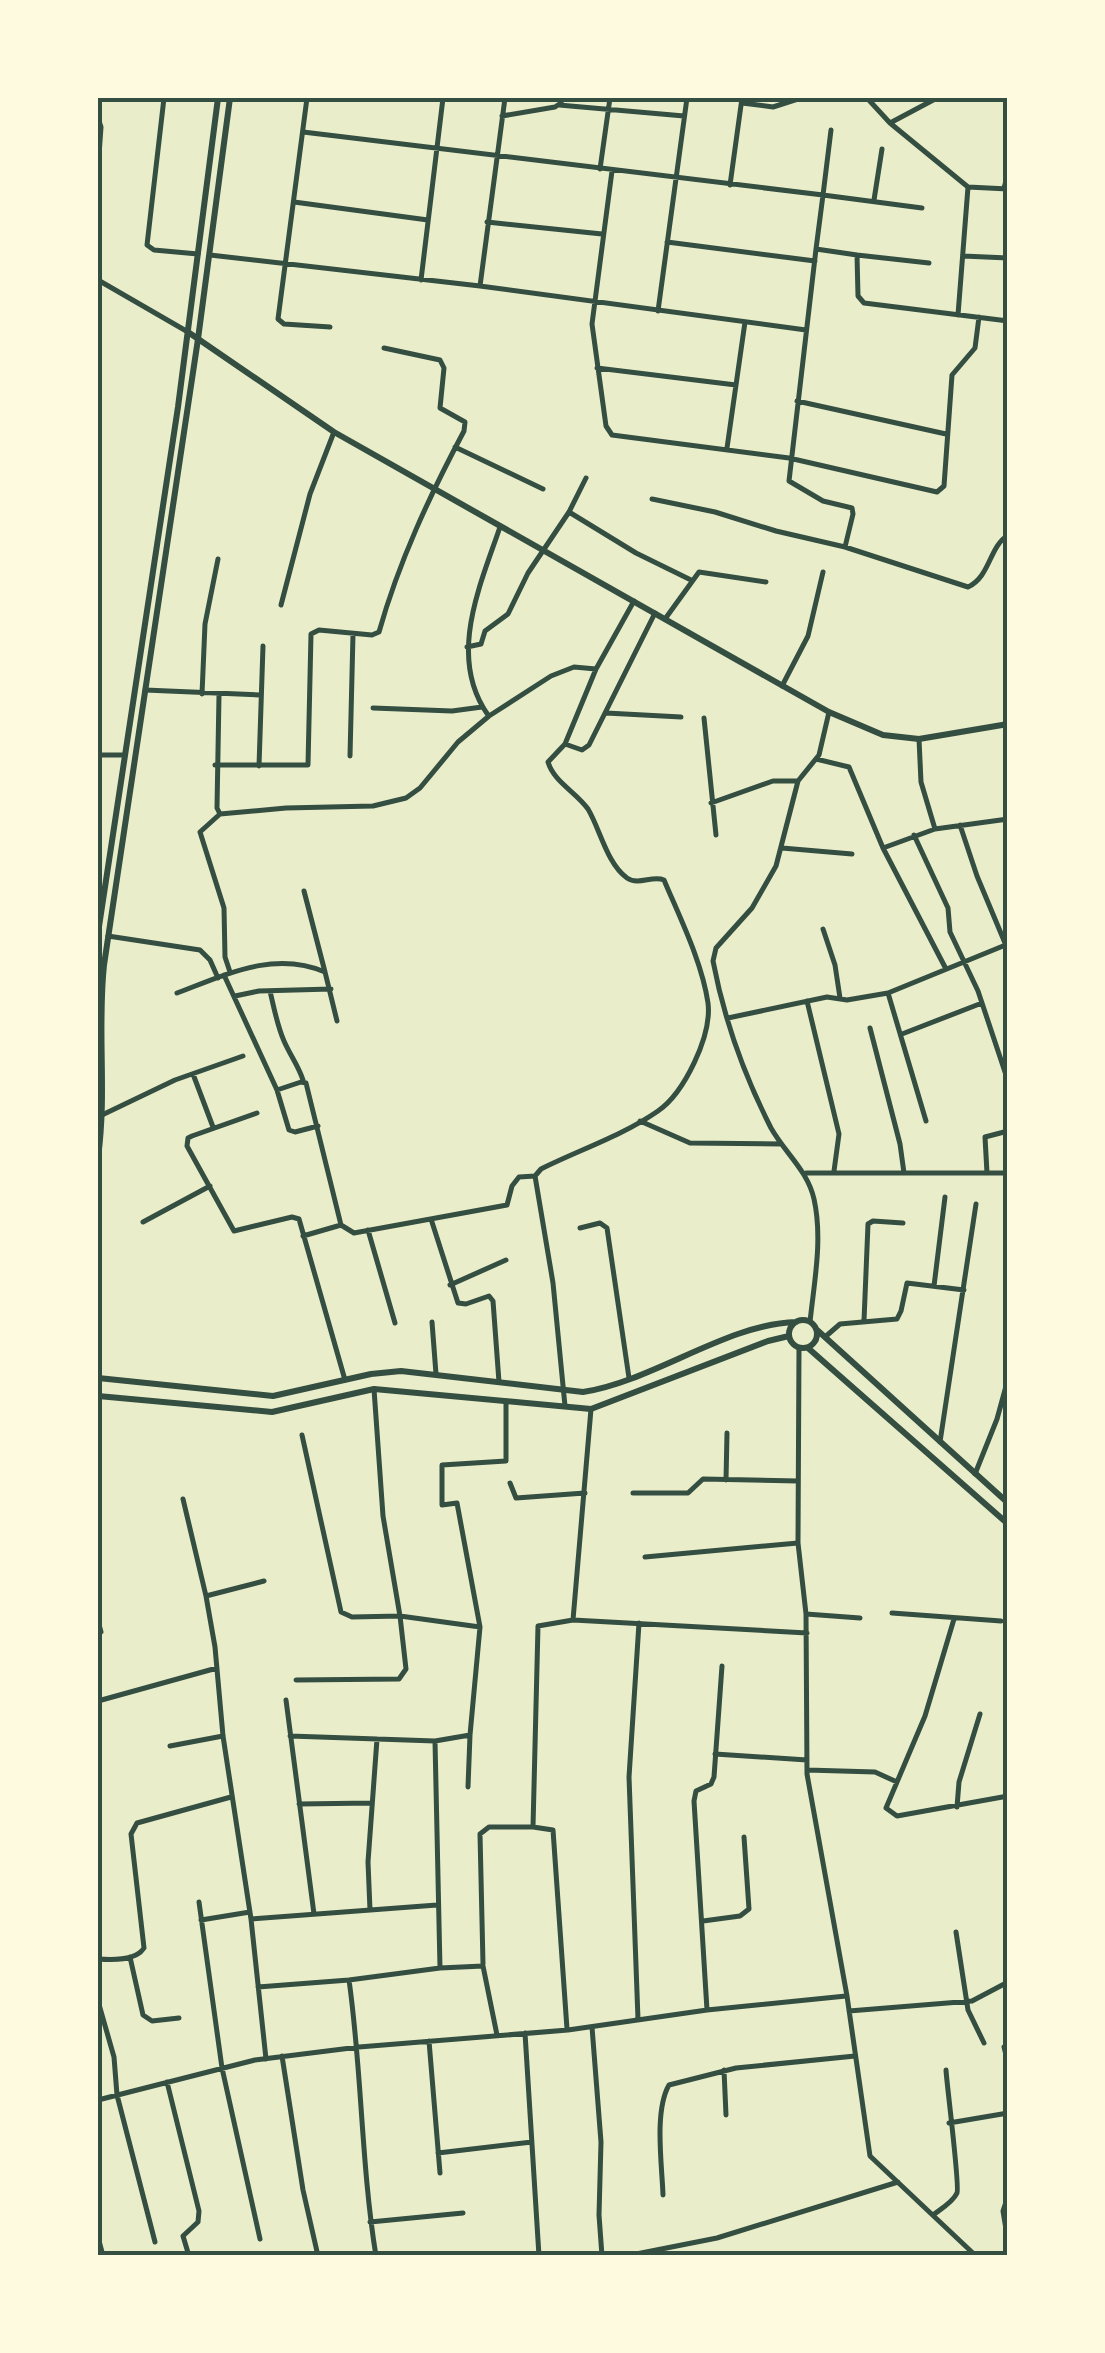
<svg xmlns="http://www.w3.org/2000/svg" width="1105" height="2353" viewBox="0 0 1105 2353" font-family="'Open Sans',sans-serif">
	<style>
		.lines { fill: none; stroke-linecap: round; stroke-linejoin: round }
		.minor { stroke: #344e41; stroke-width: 5 }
		.tertiary { stroke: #344e41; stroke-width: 6 }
		.secondary { stroke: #344e41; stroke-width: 6 }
		.neatline { fill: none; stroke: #344e41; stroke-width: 4 }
	</style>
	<rect width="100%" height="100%" fill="#e9edc9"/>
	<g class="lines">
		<!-- minor -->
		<path class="minor" d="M164,98L147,245L154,250L198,254
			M307,98L278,319L284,324L330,327
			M867,98L890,123L968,187L958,315
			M742,103L773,107L801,98
			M559,105L684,116
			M502,116L555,107L561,103L562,98
			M98,118L101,127L98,169
			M890,123L937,98
			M303,132L823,195L831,130
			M600,169L610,98
			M612,171L592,324L606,426L612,435L789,458L937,492L944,486L952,375L975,348L979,317
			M730,185L742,98
			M968,187L1008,189
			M1004,188L1008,174
			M874,200L882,149
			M294,202L428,220
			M922,208L823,195L816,249L857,255L858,296L864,303L1008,321
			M487,222L602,234
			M667,242L815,261
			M816,249L789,481L823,501L852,508L853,514L845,547
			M210,255L480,286L806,330
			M857,255L929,263
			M963,256L1008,258
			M98,280L188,332
			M421,280L443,98
			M480,286L505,98
			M658,311L687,98
			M597,368L736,385
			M797,401L946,434
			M455,447L543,489
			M727,448L745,322
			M652,499L715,512L776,531L845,547L968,587C990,577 989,547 1008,535
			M569,512L636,553L691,580
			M281,605L310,494L334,432
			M665,619L699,572L766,582
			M467,647L481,644L485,631L508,614L528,573L569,512L586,478
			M782,686L808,636L823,572
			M145,690L260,695
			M202,694L205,624L218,559
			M219,695L217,808L220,814L286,808L373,806L406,798L420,788L458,742L489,716L551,676L574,667L596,669
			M373,708L452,711L482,707
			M606,713L681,717
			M488,715C447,657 480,586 500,527
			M704,718L716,835
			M919,739L921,782L935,829
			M565,744L582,750L589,745L655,613
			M98,755H124
			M350,756L353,634
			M816,759L849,767L883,848L946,969
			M215,765H308L311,634L319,630L372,635L379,632C399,561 430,495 464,431L465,422L440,408L444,368L440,360L384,348
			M259,766L263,646
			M711,803L773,781H798
			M220,814L200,832L224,908L225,957L230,972
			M960,825L977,876L1005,943
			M914,835L948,908L950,932L978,991L1008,1081
			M782,848L852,854
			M883,848L935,829L1008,819
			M823,929L835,965L840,998
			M108,936L200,950L210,960L218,978
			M325,972L337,1021
			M224,975L277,1090L289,1130L295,1132L318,1126
			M270,991C274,1008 277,1025 284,1041C290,1055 298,1065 303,1080
			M177,993C225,975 274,950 325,972L304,891
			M888,993L926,1121
			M235,996L259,991L331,989
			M807,1001L839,1134L834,1171
			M728,1018L827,997L847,1000L888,993L1008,944
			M870,1028L900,1144L904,1173
			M902,1034L982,1003
			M193,1074L213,1127
			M277,1090L301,1082L306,1083L341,1225L354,1233L507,1205L512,1186L519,1177L535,1176L541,1169C579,1150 622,1136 658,1111C684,1093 712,1036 708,1003C702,962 680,918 664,880C652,875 639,886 627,878C607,864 600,829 588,809C576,792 554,782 548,762L565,744L596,669L634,601
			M257,1113L192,1136L188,1138L187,1146L234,1231L292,1217L299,1219L345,1380
			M102,1115L175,1080L243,1056
			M640,1121L690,1143L781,1144
			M806,1173H1008
			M987,1173L985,1137L1008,1131
			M535,1176L553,1283L565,1406
			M431,1219L458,1303L466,1304L489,1296L493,1301L499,1382
			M143,1222L210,1186
			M580,1228L600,1223L607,1228L629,1378
			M368,1230L395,1323
			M303,1236L341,1225
			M450,1285L506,1260
			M934,1286L945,1197
			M864,1321L868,1224L873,1221L903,1223
			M432,1322L436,1374
			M810,1322C814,1283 823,1239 814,1199C808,1171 785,1153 771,1128C744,1075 724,1019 713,961L716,948L752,908L776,866L798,781L819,755L829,712
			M825,1337L840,1324L897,1319L901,1311L907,1283L964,1290
			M799,1348L798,1543L806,1614L807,1774L847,1996L870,2156L976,2256
			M374,1389L383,1516L400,1616L480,1627
			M940,1442L976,1204
			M975,1474L997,1419L1008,1379
			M726,1480L727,1433
			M510,1483L516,1498L585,1493
			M633,1493H688L703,1479L798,1481
			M183,1499L206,1596L215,1647L223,1736L251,1919L266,2059
			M645,1557L798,1543
			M206,1596L264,1581
			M892,1613L1001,1621
			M806,1614L860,1618
			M954,1619L925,1716L886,1808L897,1816L1008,1796
			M573,1620L807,1633
			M98,1621L101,1632
			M296,1680L399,1679L406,1669L400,1616L352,1617L341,1612L302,1435
			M286,1700L314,1914
			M98,1701L217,1668
			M290,1736L435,1741
			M170,1746L223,1736
			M715,1754L807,1760
			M807,1770L875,1772L897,1782
			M468,1787L470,1735
			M299,1804L371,1803
			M957,1807L959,1782L980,1714
			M199,1902L222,2068L260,2239
			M370,1910L368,1862L377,1739
			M251,1919L437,1905
			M201,1920L250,1912
			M703,1921L740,1916L749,1909L744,1837
			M956,1932L968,2010L984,2043
			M130,1957L143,2015L152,2021L179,2018
			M98,1959C112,1960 136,1961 144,1948L131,1834L137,1823L231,1797
			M483,1964L480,1834L489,1827H533
			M258,1987L349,1980
			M98,2001L114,2057L117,2095L155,2242
			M707,2010L694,1801L696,1791L711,1784L714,1777L722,1666
			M849,2011L972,2001L1008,1982
			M638,2019L629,1777L639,1623
			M592,2027L601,2142L599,2215L602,2256
			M567,2029L553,1830L533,1827L538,1626L573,1620L591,1409
			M525,2033L539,2256
			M497,2035L483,1966L440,1968L435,1741L470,1735L480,1627L457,1503L442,1505V1465L506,1461V1401
			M429,2041L440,2173
			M1004,2047L1008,2063
			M282,2056L303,2190L318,2256
			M724,2070L726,2115
			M167,2082L199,2211L198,2222L183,2236L189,2256
			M98,2100L255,2060L359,2047L568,2030L707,2010L846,1996
			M949,2123L1008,2113
			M438,2153L532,2142
			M663,2195C662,2165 654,2111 669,2085L736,2068L855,2056
			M1008,2196L1003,2211L1008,2241
			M933,2215C941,2209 953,2202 957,2193C960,2186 947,2087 946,2070
			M370,2222L463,2213
			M98,2237L103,2256
			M376,2256C361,2164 362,2071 349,1980L440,1968
			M626,2256L717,2238L898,2182
			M1006,2256L1008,2248"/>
		<!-- tertiary -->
		<path class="tertiary" d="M188,332L334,432L829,712L883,735L919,739L1008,724
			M789 1334a14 14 0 1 1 28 0a14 14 0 1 1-28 0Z
			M816,1329L1008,1503
			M808,1348L1008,1524
			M98,1378L273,1396L371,1374L401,1371L583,1392C654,1381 726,1324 796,1322
			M98,1396L272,1412L374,1389L591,1409L768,1341L789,1336"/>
		<!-- secondary -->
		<path class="secondary" d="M98,933L178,407L218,98
			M98,1157C107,1093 97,1029 104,965L198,339L230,98"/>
	</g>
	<!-- border -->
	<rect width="1105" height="2353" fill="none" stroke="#fefae0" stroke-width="200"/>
	<rect x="100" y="100" width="905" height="2153" class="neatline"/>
</svg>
